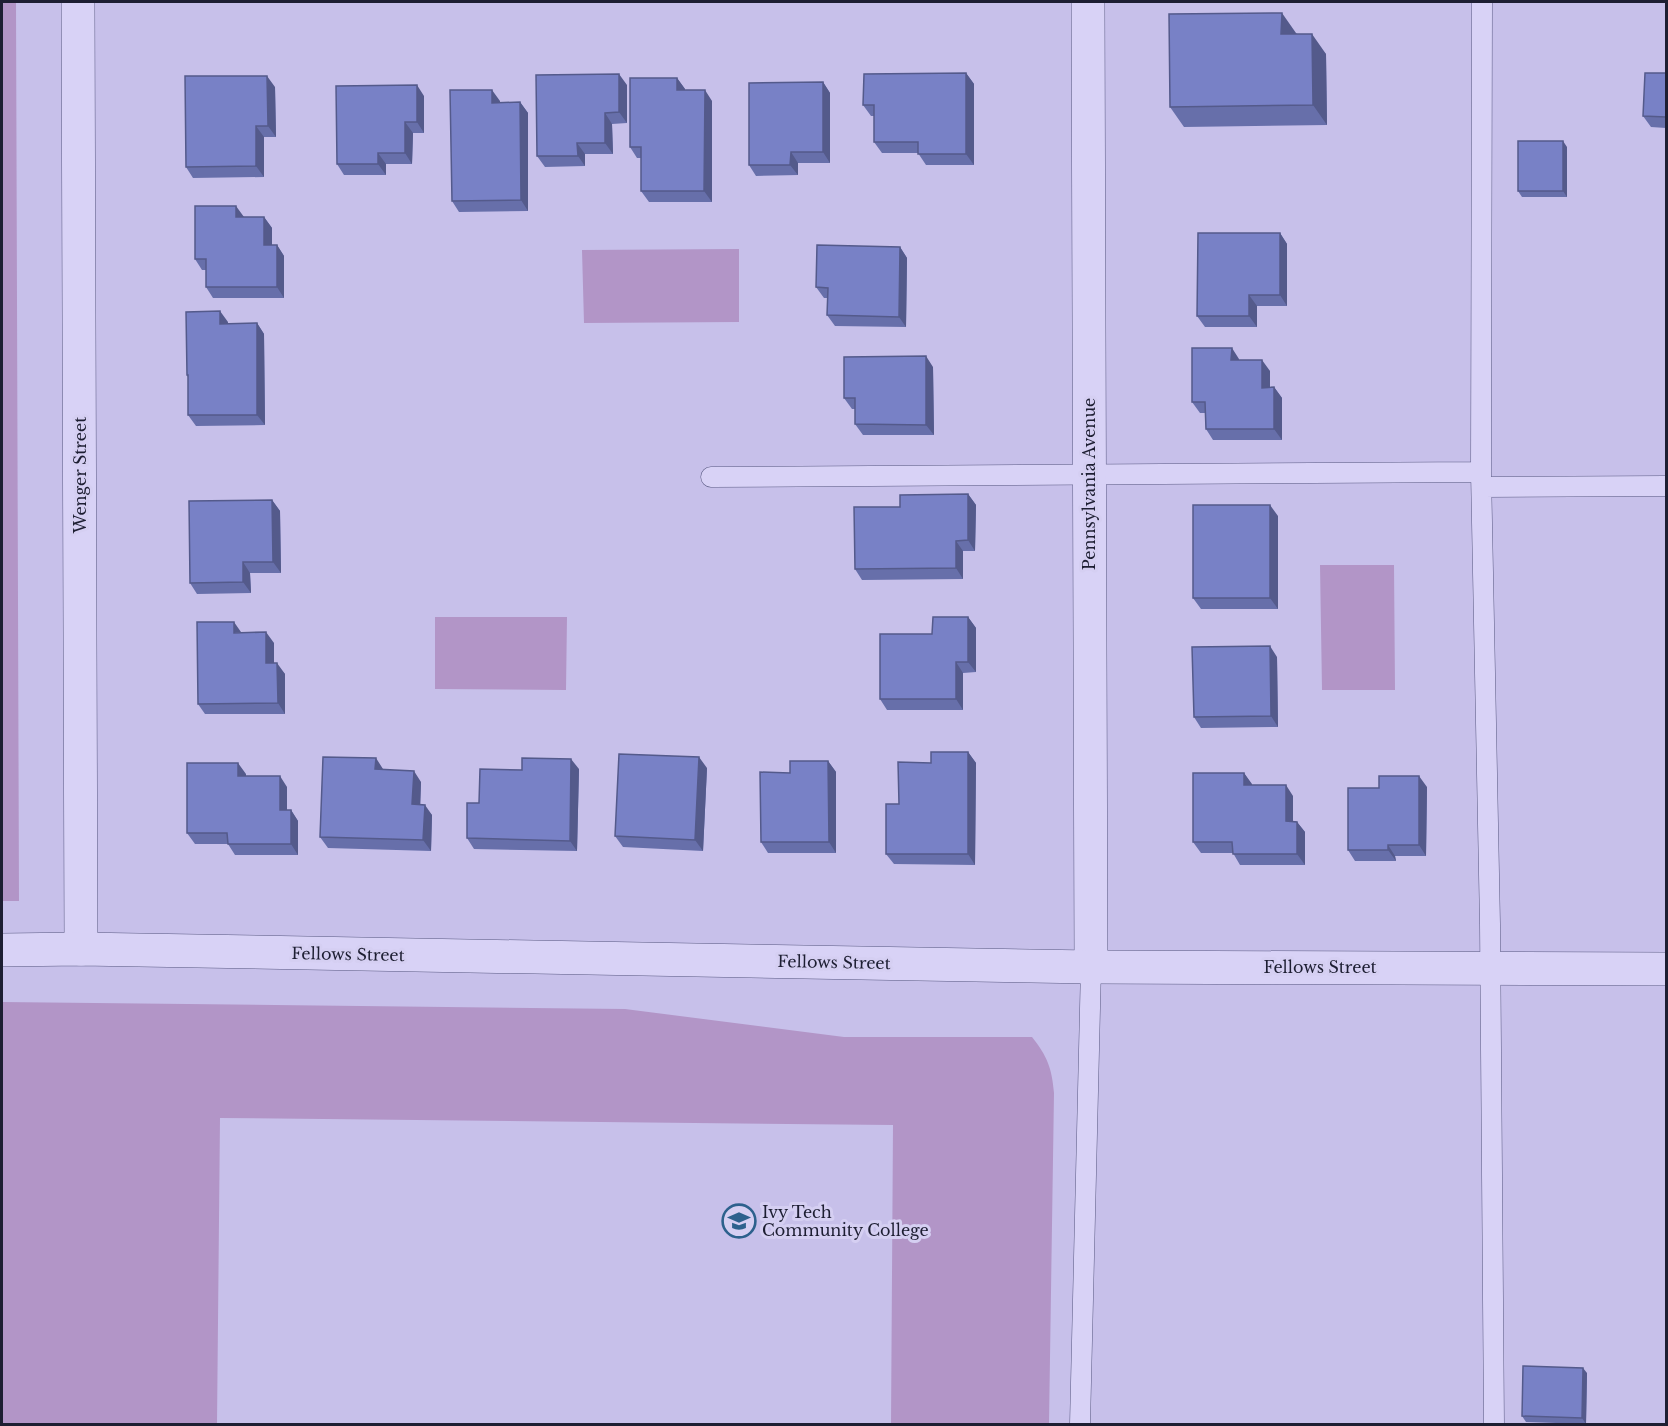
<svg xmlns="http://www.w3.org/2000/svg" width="1668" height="1426" viewBox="0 0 1668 1426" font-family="'Libre Baskerville',serif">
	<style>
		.green { fill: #b295c7 }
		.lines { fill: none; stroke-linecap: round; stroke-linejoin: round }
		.service-casing { stroke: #595982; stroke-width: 21 }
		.minor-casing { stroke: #595982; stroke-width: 34 }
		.tertiary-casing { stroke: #595982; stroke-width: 34 }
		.service { stroke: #d8d2f6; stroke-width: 20 }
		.minor { stroke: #d8d2f6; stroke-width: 33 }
		.tertiary { stroke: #d8d2f6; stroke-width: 33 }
		.wall { fill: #676faa }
		.shaded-wall { fill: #545a8b }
		.building { fill: #7881c6; stroke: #545a8b; stroke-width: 1.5 }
		.labels { text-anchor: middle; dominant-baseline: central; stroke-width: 6; stroke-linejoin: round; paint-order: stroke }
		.street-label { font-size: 16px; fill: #1d1e32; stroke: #d5cff2 }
		.poi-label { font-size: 16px; fill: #1d1e32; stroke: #d5cff2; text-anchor: start }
	</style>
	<rect width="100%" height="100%" fill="#c7c0ea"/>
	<!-- green -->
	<path class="green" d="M2,2H16L19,901H2Z
		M739,249V322L584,323L582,250Z
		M1320,565H1394L1395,690H1322Z
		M435,617H567L566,690L435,689Z
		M2,1002L625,1009L844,1037H1032C1047,1056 1052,1068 1054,1093L1049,1424H891L893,1125L220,1118L217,1424H2Z"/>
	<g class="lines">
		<defs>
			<path id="service" d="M1482,2L1481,472L1490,924L1494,1424
				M711,477L1481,472
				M1482,487L1666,486
				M1080,1424L1091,967"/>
			<path id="minor" d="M78,2L81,949
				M1088,2L1091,967"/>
			<path id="tertiary" d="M2,950L81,949L1091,967L1666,969"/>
		</defs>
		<!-- service casing -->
		<use href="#service" class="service-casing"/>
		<!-- minor casing -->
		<use href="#minor" class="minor-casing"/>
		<!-- tertiary casing -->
		<use href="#tertiary" class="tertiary-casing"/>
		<!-- service -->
		<use href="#service" class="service"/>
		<!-- minor -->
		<use href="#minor" class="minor"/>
		<!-- tertiary -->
		<use href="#tertiary" class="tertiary"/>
	</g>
	<!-- wall -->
	<path class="wall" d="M1296,33L1326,54L1327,125L1184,127L1170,107Z
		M966,73L974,84V165H926L918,153H882L874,142V116H871L863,105Z
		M1666,73V128L1651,127L1643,116Z
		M677,78L685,89V90L712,101V202H649L641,191V158H637L630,147Z
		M823,82L830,93V163H798V175L756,176L749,165Z
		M627,85V123L612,124L613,154H585V166L545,167L537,156Z
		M275,87L276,137H264V177L193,178L186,167Z
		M424,96V133H413L412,164H386V175H344L337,164Z
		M500,101V103L520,102L528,113V211L459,212L452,201Z
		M1567,147V197H1522L1518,191Z
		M244,217H264L272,228V245H277L284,256V298H213L206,287V270H202L195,259Z
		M1280,233L1287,244V306H1257V327H1205L1197,316Z
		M900,247L907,258L906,327L835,326L827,315L828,298H824L816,287Z
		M228,322V324L257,323L264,334L265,425L196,426L188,415V377L187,375Z
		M1239,359V360L1270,371V387H1274L1282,398V440H1213L1206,429L1205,413H1200L1192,402Z
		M933,367L934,435H863L855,424V409H852L844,398Z
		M968,494L976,505L975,551H963V579L862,580L855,569L900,507Z
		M272,500L280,511L281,573H250L251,593L197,594L190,583Z
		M1278,516V609H1201L1193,598Z
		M968,617L976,628V672L963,673V710H887L880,699L932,634Z
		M241,632L274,643V663L285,674V714H205L198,704Z
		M1277,657L1278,727L1201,728L1194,717Z
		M968,752L976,763L975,865L894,864L886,854L899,804L931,763Z
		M828,761L836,772V853H768L761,842L790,773Z
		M707,768L703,851L623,847L615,836Z
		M383,769L421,782L420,804L432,815L431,851L328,848L320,837Z
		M579,769L577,851L474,849L467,838L479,803L522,770Z
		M1244,773L1252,785L1293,796V821L1297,822L1305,832V865H1240L1233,853H1201L1193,842Z
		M246,774V776L287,787V810H291L298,821V855H235L228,844H195L187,833Z
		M1427,787L1426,856H1395L1396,861H1355L1348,850L1379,788Z
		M1587,1373L1586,1424L1526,1422L1522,1416Z"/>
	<!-- shaded-wall -->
	<path class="shaded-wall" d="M1282,13L1296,33L1295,54L1281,34Z
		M1312,34L1326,54L1327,125L1313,105Z
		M966,73L974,84V165L966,154Z
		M619,74L627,85V123L619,112Z
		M267,76L275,87L276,137L268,126Z
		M677,78L685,89L684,101L677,90Z
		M823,82L830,93V163L823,152Z
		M417,85L424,96V133L417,122Z
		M492,90L500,101V114L492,103Z
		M705,90L712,101V202L704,191Z
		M520,102L528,113V211L521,200Z
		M605,113L612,124L613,154L605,143Z
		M405,122L413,133L412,164L405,153Z
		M256,126L264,137V177L256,166Z
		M1563,141L1567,147V197L1563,191Z
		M577,143L585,154V166L578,156Z
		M791,152L798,163V175L790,165Z
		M378,153L386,164V175L378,164Z
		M236,206L244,217H236Z
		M264,217L272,228V256L264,245Z
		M1280,233L1287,244V306L1280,295Z
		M277,245L284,256V298L277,287Z
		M900,247L907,258L906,327L899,317Z
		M1249,295L1257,306V327L1249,316Z
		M220,311L228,322L227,335L220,324Z
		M257,323L264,334L265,425L257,415Z
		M1232,348L1239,359V371L1231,360Z
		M926,356L933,367L934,435L926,425Z
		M1262,360L1270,371V399L1262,388Z
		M1274,387L1282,398V440L1274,429Z
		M968,494L976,505L975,551L968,540Z
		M272,500L280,511L281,573L273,562Z
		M1270,505L1278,516V609L1270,598Z
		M956,541L963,551V579L956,568Z
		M243,562L250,573L251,593L243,582Z
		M968,617L976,628V672L968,662Z
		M234,622L241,632L234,633Z
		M266,632L274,643V674L266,663Z
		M1270,646L1277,657L1278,727L1271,716Z
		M956,662L963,673V710L956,699Z
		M277,663L285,674V714L278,703Z
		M968,752L976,763L975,865L968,854Z
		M699,757L707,768L703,851L695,840Z
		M376,758L383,769L382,780L375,769Z
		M571,759L579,769L577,851L570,841Z
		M828,761L836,772V853L829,842Z
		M238,763L246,774V787L238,776Z
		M414,771L421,782L420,815L412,804Z
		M1244,773L1252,784V796L1244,785Z
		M280,776L287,787V821L280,810Z
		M1419,776L1427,787L1426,856L1419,845Z
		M1286,785L1293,796V832L1286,821Z
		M425,805L432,815L431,851L423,840Z
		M291,810L298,821V855L291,844Z
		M1297,822L1305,832V865L1297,854Z
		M1388,845L1395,856L1396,861L1388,850Z
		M1583,1368L1587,1373L1586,1424L1582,1418Z"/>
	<!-- building -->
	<path class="building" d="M1282,13L1281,34H1312L1313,105L1170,107L1169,14Z
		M966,73V154H918V142H874V105H863L864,74Z
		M1645,73H1666V117L1643,116Z
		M619,74V112L605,113V143H577L578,156H537L536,75Z
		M185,76H267L268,126H256V166L186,167Z
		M630,78H677V90H705L704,191H641V147H630Z
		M823,82V152H791L790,165H749V83Z
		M417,85V122H405V153H378V164H337L336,86Z
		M450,90H492V103L520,102L521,200L452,201Z
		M1518,141H1563V191H1518Z
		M195,206H236V217H264V245H277V287H206V259H195Z
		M1198,233H1280V295H1249V316H1197Z
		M817,245L900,247L899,317L827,315L828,288L816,287Z
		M220,311V324L257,323V415H188V375H187L186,312Z
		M1192,348H1232L1231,360H1262V388L1274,387V429H1206L1205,402H1192Z
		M926,356V425L855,424V398H844V357Z
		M968,494V540L956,541V568L855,569L854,507H900V495Z
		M272,500L273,562H243V582L190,583L189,501Z
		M1193,505H1270V598H1193Z
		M933,617H968V662H956V699H880V634H932Z
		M197,622H234V633L266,632V663H277L278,703L198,704Z
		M1270,646L1271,716L1194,717L1192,647Z
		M931,752H968V854H886V804H899L898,762L931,763Z
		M619,754L699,757L695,840L615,836Z
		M323,757L376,758L375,769L414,771L412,804L425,805L423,840L320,837Z
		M522,758L571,759L570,841L467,838V803H479L480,769L522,770Z
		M790,761H828L829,842H761L760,772L790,773Z
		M187,763H238V776H280V810H291V844H228L227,833H187Z
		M1193,773H1244V785H1286V821L1297,822V854H1233L1232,842H1193Z
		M1379,776H1419V845H1388V850H1348V788H1379Z
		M1523,1366L1583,1368L1582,1418L1522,1416Z"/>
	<!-- icons -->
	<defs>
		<symbol id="university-ring" viewBox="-11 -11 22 22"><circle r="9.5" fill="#d5cff2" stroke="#2d618d" stroke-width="1.5"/><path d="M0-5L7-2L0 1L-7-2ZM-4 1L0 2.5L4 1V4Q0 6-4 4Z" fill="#2d618d"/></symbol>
	</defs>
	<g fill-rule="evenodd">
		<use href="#university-ring" x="720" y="1202" width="38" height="38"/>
	</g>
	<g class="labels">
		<!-- street labels -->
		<g class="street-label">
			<text transform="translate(80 475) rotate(-90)">Wenger Street</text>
			<text transform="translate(1089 484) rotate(-90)">Pennsylvania Avenue</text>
			<text transform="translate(348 954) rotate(1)">Fellows Street</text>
			<text transform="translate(834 962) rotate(1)">Fellows Street</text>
			<text x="1320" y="967">Fellows Street</text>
		</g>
		<!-- poi labels -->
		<g class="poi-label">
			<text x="762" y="1212">Ivy Tech<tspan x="762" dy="18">Community College</tspan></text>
		</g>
	</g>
	<!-- border -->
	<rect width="1668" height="1426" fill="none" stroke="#1d1e32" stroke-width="6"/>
</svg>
